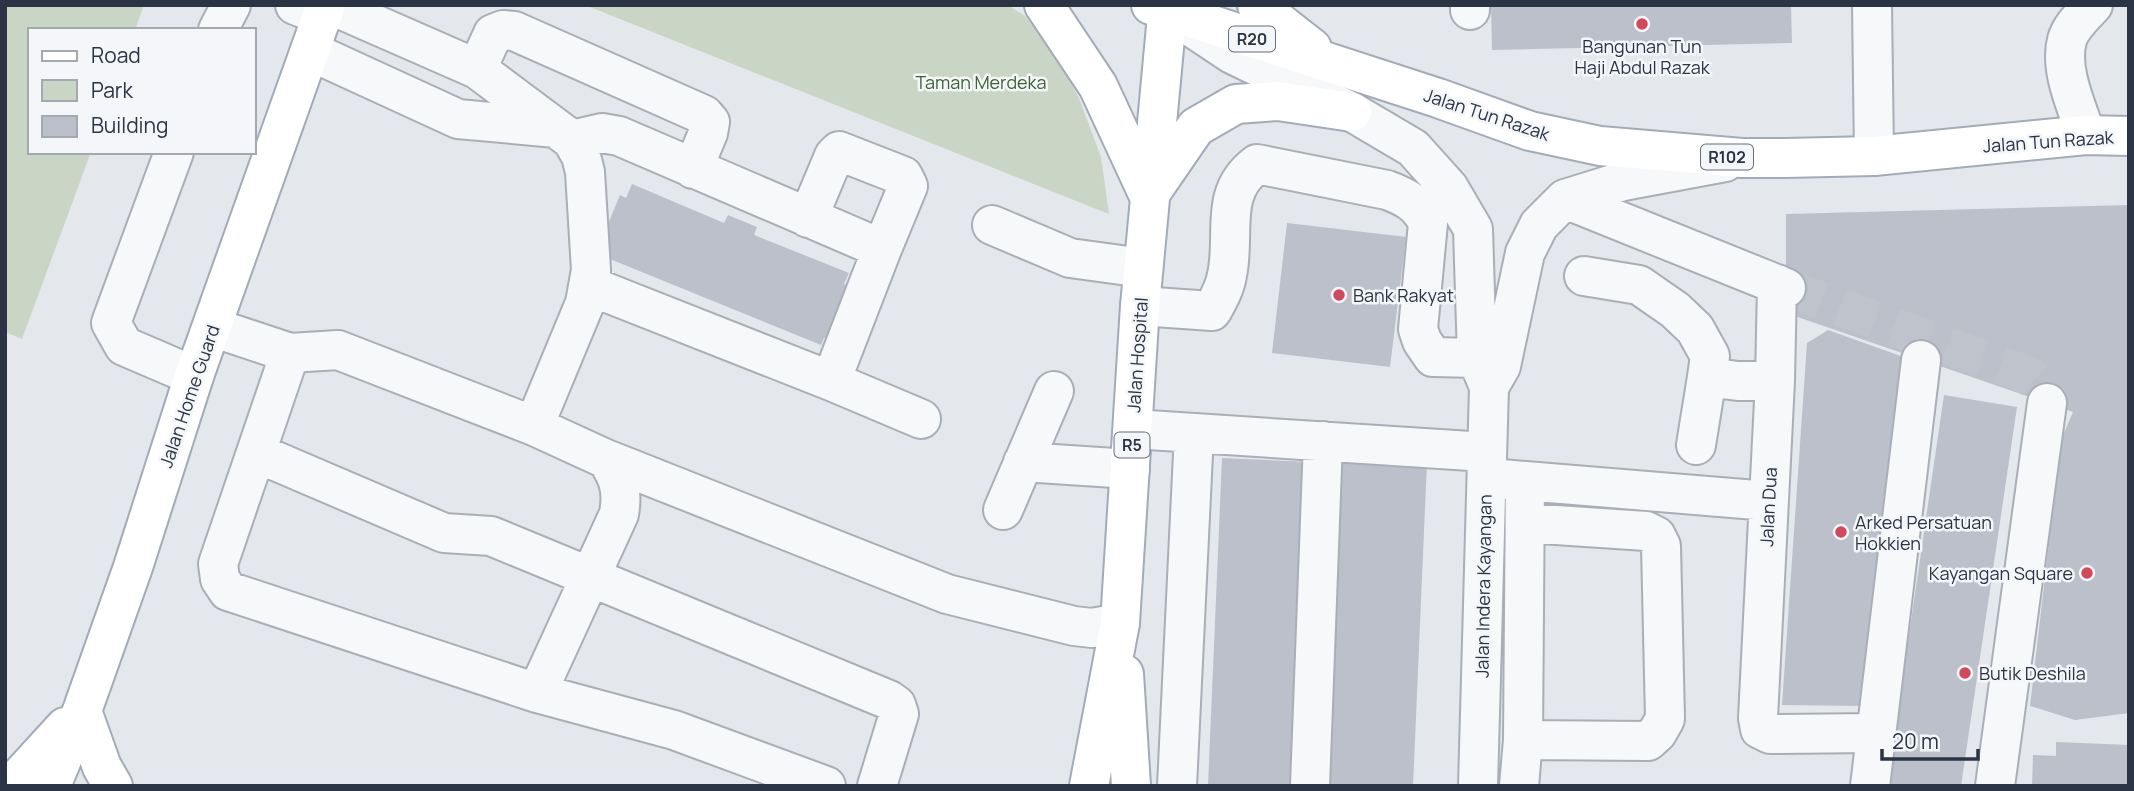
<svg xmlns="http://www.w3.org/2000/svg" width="2134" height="791" viewBox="0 0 2134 791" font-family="Manrope,sans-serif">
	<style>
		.green { fill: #c9d6c5 }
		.building { fill: #bbc0ca }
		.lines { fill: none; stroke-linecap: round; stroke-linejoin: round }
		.minor-tunnel { stroke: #bfc3cb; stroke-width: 38; stroke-dasharray: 38 19; stroke-linecap: butt }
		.minor-casing { stroke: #a9aeb7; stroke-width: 42 }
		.major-casing { stroke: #a3abb8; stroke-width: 42 }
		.minor { stroke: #f7f8fa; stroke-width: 38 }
		.major { stroke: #fff; stroke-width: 38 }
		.poi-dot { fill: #d1495b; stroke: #f4f6f9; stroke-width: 2.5 }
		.labels { text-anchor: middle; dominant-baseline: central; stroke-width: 5; stroke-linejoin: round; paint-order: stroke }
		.shield { fill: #f4f6f9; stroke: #676e7b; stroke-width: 2 }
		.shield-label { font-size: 16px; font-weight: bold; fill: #2b3445 }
		.poi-label { font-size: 18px; fill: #2b3445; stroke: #f4f6f9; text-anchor: start }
		.park-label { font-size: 18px; fill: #3f6138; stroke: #f4f6f9 }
		.street-label { font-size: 18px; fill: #2b3445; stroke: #f4f6f9 }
	</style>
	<rect width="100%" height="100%" fill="#e4e7ec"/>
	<!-- green -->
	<path class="green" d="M5,5H144L135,30H30V152H91L22,339L5,332Z
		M585,5H1008L1025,16L1056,55L1079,98L1101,157L1109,214Z"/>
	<!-- building -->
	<path class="building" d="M1491,5H1791L1792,43L1492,50Z
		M632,184L724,223L728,215L757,227L754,235L849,273L844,284L851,287L830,340L824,338L821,345L605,257L599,246L620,195L626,198Z
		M2129,205V713L2075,720L2030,706L2061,440L2073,412L1786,313V214Z
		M1287,223L1406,237L1390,367L1272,353Z
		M1828,330L1909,359L1865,706L1782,705L1807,343Z
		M1944,395L2017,407L1961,786H1887Z
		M1222,458L1310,462L1296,786H1208Z
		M1340,458L1427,462L1413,786H1325Z
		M2056,742L2129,745V786H2032L2033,755L2056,756Z"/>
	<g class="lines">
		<!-- minor-tunnel -->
		<path class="minor-tunnel" d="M1786,288L2028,375L2042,387L2047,403"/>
		<defs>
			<path id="minor" d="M295,5L323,16
				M331,5L477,69L572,140L581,156L585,172L591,270L585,303L534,426
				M1872,5L1874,156
				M1470,10V5
				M1181,20L1232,54L1352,112L1413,148L1449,188L1473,229L1477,358L1489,387L1478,786
				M218,30L231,5
				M310,51L458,119L556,128
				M477,69L493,34L503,30L514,31L704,115L710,122L708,133L693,169
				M2086,135C2077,107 2059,70 2067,40C2071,26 2084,15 2093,5
				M572,140L602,133L619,136L882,249L831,381L590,286
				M174,152L111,323L124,346L194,376
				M1565,199L1786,288
				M808,218L834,156L839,151L903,176L908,186L882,249
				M992,225L1070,258L1143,268
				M1584,276L1639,285L1675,310L1695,329L1710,356L1707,377L1738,381H1775
				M1777,284L1775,381L1758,718L1760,729L1770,734L1875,733
				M1140,306L1212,311C1218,300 1225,288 1227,275C1236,234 1218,193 1257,164L1387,190C1406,197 1419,204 1428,223L1418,329L1422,341L1433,357L1477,358
				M212,327L290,353L338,350L534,426L606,459L947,594L1074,626L1092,628L1120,623
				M290,353L218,564L220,579L228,591L537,693L674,730L826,786
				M831,381L921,419
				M1489,387L1501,366L1525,253L1539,225L1565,199L1623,181L1725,162
				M1133,429L1486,452
				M1696,445L1707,377
				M257,453L444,533L491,536L889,700L896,705L899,714L877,786
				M1023,462L1130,469
				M1501,479L1768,501
				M1003,510L1054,391
				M537,693L619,514C623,491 619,477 606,459
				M1523,740L1648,741L1657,733L1665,719L1661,546L1656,536L1646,531L1526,523
				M1177,786L1194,433
				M1310,786L1323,441
				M1519,786L1523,740L1525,481
				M1870,786L1921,360
				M1995,786L2047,403"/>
			<path id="major" d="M1044,5L1098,86L1149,196
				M1151,5L1438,98L1530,131L1600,146L1742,158H1785L1874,156L2086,135L2129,136
				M1257,5L1312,48
				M1152,191L1196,127L1236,104L1278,101L1352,112
				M1124,674L1131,786
				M82,711L102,767L113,786
				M11,786L65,727
				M51,786L82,711L133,567L194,376L326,5
				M1089,786L1120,623L1140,306L1168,5"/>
		</defs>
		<!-- minor casing -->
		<use href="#minor" class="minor-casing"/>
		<!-- major casing -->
		<use href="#major" class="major-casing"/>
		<!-- minor -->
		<use href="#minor" class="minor"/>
		<!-- major -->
		<use href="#major" class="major"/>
	</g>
	<!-- markers -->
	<g class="poi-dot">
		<circle cx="1642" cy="24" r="7"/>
		<circle cx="1339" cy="295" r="7"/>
		<circle cx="1841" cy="532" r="7"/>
		<circle cx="2087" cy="573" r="7"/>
		<circle cx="1965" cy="673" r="7"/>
	</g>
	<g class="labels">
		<!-- shield labels -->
		<g class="shield">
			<rect x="1229" y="26.5" width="46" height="25" rx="5"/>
			<rect x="1701" y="144.5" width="52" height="25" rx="5"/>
			<rect x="1114.5" y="432.5" width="35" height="25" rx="5"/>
		</g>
		<g class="shield-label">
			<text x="1252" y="39">R20</text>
			<text x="1727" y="157">R102</text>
			<text x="1132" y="445">R5</text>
		</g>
		<!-- poi labels -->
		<g class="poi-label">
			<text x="1642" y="46" text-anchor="middle">Bangunan Tun<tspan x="1642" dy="21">Haji Abdul Razak</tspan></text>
			<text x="1353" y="295">Bank Rakyat</text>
			<text x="1855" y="522">Arked Persatuan<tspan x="1855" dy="21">Hokkien</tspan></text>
			<text x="2073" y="573" text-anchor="end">Kayangan Square</text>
			<text x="1979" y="673">Butik Deshila</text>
		</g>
		<!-- park labels -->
		<g class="park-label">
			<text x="981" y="82">Taman Merdeka</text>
		</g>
		<!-- street labels -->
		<g class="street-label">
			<text transform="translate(1487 114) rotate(18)">Jalan Tun Razak</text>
			<text transform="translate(2048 141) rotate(-4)">Jalan Tun Razak</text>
			<text transform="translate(1137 355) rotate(-86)">Jalan Hospital</text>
			<text transform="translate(189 396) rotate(-71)">Jalan Home Guard</text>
			<text transform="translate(1768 507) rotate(-87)">Jalan Dua</text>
			<text transform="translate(1483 586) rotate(-89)">Jalan Indera Kayangan</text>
		</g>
	</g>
	<!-- border -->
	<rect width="2134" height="791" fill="none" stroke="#2b3445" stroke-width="14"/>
	<!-- legend -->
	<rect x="28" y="28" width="228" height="126" fill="#f4f6f9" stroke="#a4a8b1" stroke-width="2"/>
	<rect x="42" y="51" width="35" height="10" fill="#ffffff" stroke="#a4a8b1" stroke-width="2"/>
	<text x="91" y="63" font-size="21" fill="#2b3445">Road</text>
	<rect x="42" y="80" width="35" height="21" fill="#c9d6c5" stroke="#a4a8b1" stroke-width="2"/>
	<text x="91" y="98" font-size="21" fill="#2b3445">Park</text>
	<rect x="42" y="116" width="35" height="21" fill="#bbc0ca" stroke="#a4a8b1" stroke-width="2"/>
	<text x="91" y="133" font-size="21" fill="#2b3445">Building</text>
	<!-- scale -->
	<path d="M1882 749v10h96v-10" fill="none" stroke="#2b3445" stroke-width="3.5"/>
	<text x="1892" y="749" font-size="21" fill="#2b3445" stroke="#f4f6f9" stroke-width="5" paint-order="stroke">20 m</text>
</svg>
